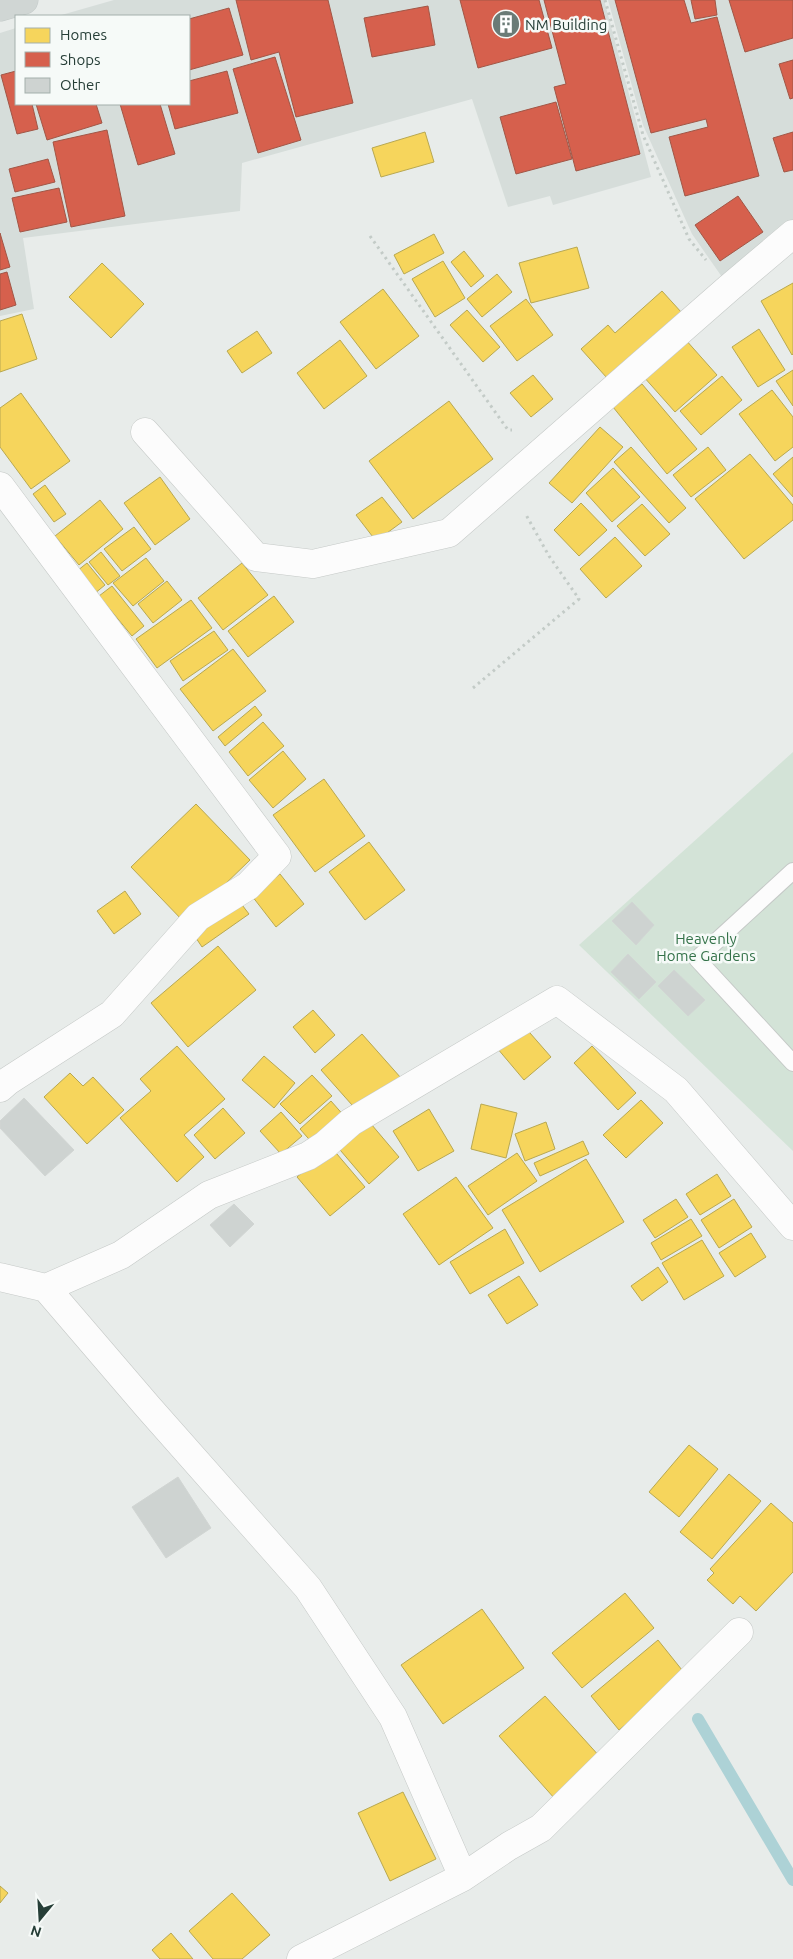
<svg xmlns="http://www.w3.org/2000/svg" width="793" height="1959" viewBox="0 0 793 1959" font-family="Ubuntu,sans-serif">
	<style>
		.built { fill: #d6ddda }
		.green { fill: #d3e3d7 }
		.homes { fill: #f6d55c; stroke: #b8a851 }
		.shops { fill: #d6604d; stroke: #a15646 }
		.lines { fill: none; stroke-linecap: round; stroke-linejoin: round }
		.stream { stroke: #add2d6; stroke-width: 12 }
		.building { fill: #ced3d1; stroke: #d1d5d3 }
		.lane-casing { stroke: #c5c9c7; stroke-width: 18 }
		.street-casing { stroke: #c5c9c7; stroke-width: 29 }
		.primary-casing { stroke: #c3cac8; stroke-width: 29 }
		.path { stroke: #c3cbc7; stroke-width: 3; stroke-dasharray: 2.5 4; stroke-linecap: butt }
		.lane { stroke: #fcfcfc; stroke-width: 16 }
		.street { stroke: #fcfcfc; stroke-width: 28 }
		.primary { stroke: #d0d6d4; stroke-width: 28 }
		.labels { text-anchor: middle; dominant-baseline: central; stroke-width: 5; stroke-linejoin: round; paint-order: stroke }
		.poi-label { font-size: 15px; fill: #263e37; stroke: #f6faf8; text-anchor: start }
		.park-label { font-size: 15px; fill: #347249; stroke: #f6faf8 }
	</style>
	<rect width="100%" height="100%" fill="#e8ecea"/>
	<!-- built -->
	<path class="built" d="M114,0H604L651,177L553,205L550,196L508,207L472,99L242,163L240,211L23,238L34,309L0,316V33L16,28V104H189V16H58Z
		M608,0H793V220L722,277L692,234L643,125Z"/>
	<!-- green -->
	<path class="green" d="M793,752V1151L579,945Z"/>
	<!-- homes -->
	<path class="homes" d="M425,132L434,162L381,177L372,148Z
		M434,234L444,253L404,274L394,255Z
		M577,247L589,288L531,303L519,263Z
		M464,251L484,276L471,287L451,262Z
		M443,261L465,298L435,317L412,279Z
		M102,263L144,304L111,338L69,297Z
		M497,274L512,292L482,317L467,299Z
		M793,283V354L792,355L761,301Z
		M383,289L419,336L376,369L340,322Z
		M662,291L682,313L607,378L581,349L608,325L615,333Z
		M526,299L553,335L517,361L490,326Z
		M467,310L500,347L483,362L450,325Z
		M22,314L37,359L0,372V321Z
		M759,329L785,370L758,387L732,347Z
		M257,331L272,353L242,373L227,351Z
		M685,339L717,375L675,412L643,376Z
		M340,340L367,376L324,409L297,373Z
		M793,370V406L776,381Z
		M533,375L553,399L531,417L510,393Z
		M722,376L742,400L701,435L680,411Z
		M642,384L697,449L667,474L613,407Z
		M772,390L793,417V447L775,461L739,414Z
		M21,393L70,461L31,489L0,447V408Z
		M449,401L493,459L413,519L369,461Z
		M600,427L623,447L572,503L549,483Z
		M631,447L686,508L669,523L614,462Z
		M708,447L726,470L691,497L673,475Z
		M750,454L793,505V520L744,559L695,499Z
		M793,457V497L773,474Z
		M613,468L640,497L612,522L586,493Z
		M160,477L190,519L155,545L124,503Z
		M45,485L66,514L54,522L33,494Z
		M382,497L402,522L376,541L356,515Z
		M100,500L123,529L79,565L55,536Z
		M581,503L607,530L579,556L554,530Z
		M642,504L670,534L645,556L617,526Z
		M134,527L151,549L122,571L104,549Z
		M615,537L642,566L606,598L580,569Z
		M101,552L120,576L108,585L89,562Z
		M146,558L164,581L133,606L113,583Z
		M87,563L105,585L94,594L77,571Z
		M242,563L268,595L223,630L198,598Z
		M167,581L182,600L153,623L138,604Z
		M112,586L144,626L132,636L99,596Z
		M274,596L294,622L248,657L228,631Z
		M191,600L212,628L157,668L136,639Z
		M214,631L228,650L183,681L170,661Z
		M233,649L266,691L213,731L180,689Z
		M255,706L262,715L225,746L218,737Z
		M263,722L284,746L248,776L229,752Z
		M283,751L306,779L273,808L249,780Z
		M324,779L365,836L315,872L273,815Z
		M196,804L250,860L185,923L131,867Z
		M369,842L405,890L365,920L329,872Z
		M280,874L304,904L276,927L252,896Z
		M125,891L141,914L114,934L97,911Z
		M236,897L249,914L202,947L190,929Z
		M218,946L256,990L188,1047L151,1003Z
		M313,1010L335,1035L315,1053L293,1027Z
		M523,1025L551,1057L524,1080L497,1048Z
		M362,1034L401,1078L360,1114L321,1070Z
		M177,1046L225,1099L184,1135L204,1157L177,1182L120,1118L151,1091L140,1079Z
		M592,1046L636,1093L618,1110L574,1063Z
		M264,1056L295,1083L274,1108L242,1080Z
		M70,1073L83,1086L93,1077L124,1110L87,1144L44,1097Z
		M312,1075L332,1096L300,1124L280,1104Z
		M641,1100L663,1123L626,1158L603,1135Z
		M331,1101L346,1118L315,1146L300,1129Z
		M481,1104L517,1113L506,1158L471,1149Z
		M223,1108L245,1133L215,1159L194,1135Z
		M429,1109L454,1151L418,1171L393,1131Z
		M281,1112L302,1136L281,1154L260,1131Z
		M366,1118L399,1157L369,1184L335,1144Z
		M546,1122L555,1149L525,1161L515,1134Z
		M583,1141L589,1154L540,1176L534,1163Z
		M331,1147L365,1187L330,1216L297,1177Z
		M517,1153L537,1181L488,1215L468,1186Z
		M586,1159L624,1222L540,1272L502,1210Z
		M717,1174L731,1196L700,1215L686,1194Z
		M456,1177L493,1228L439,1265L403,1214Z
		M676,1199L688,1217L655,1238L643,1220Z
		M734,1199L752,1227L719,1248L701,1220Z
		M691,1219L702,1236L661,1260L651,1243Z
		M505,1229L524,1263L470,1294L450,1262Z
		M751,1233L766,1257L735,1277L719,1253Z
		M702,1240L724,1276L684,1300L662,1263Z
		M658,1267L668,1282L642,1301L631,1286Z
		M519,1276L538,1305L507,1324L488,1295Z
		M689,1445L718,1469L679,1517L649,1492Z
		M729,1474L761,1501L712,1559L680,1532Z
		M771,1503L793,1523V1572L756,1611L740,1596L733,1604L707,1580L714,1573L710,1569Z
		M625,1593L654,1628L582,1688L552,1653Z
		M482,1609L524,1668L443,1724L401,1665Z
		M658,1640L686,1675L619,1730L591,1696Z
		M545,1696L601,1758L555,1799L499,1736Z
		M403,1792L436,1859L390,1881L358,1813Z
		M0,1886L8,1893L0,1903Z
		M232,1893L270,1935L242,1959H213L189,1931Z
		M171,1933L193,1959H160L152,1950Z"/>
	<!-- shops -->
	<path class="shops" d="M236,0H328L353,103L296,117L279,52L251,60Z
		M460,0H539L552,48L478,68Z
		M544,0H600L640,154L576,171L554,87L566,84Z
		M615,0H684L691,23L717,17L759,176L685,196L669,137L708,127L706,119L651,133Z
		M691,0H715L717,15L695,19Z
		M729,0H793V38L745,52Z
		M428,6L435,45L372,57L364,18Z
		M229,8L243,55L189,70V19Z
		M275,57L301,140L258,153L233,69Z
		M793,60V98L790,99L779,64Z
		M16,71V104H32L38,129L17,134L1,75Z
		M227,71L238,113L175,129L168,104H189V81Z
		M556,102L572,159L516,174L500,117Z
		M36,104H96L102,123L47,140Z
		M120,104H160L175,154L138,165Z
		M107,130L125,216L71,227L53,142Z
		M793,132V170L784,172L773,138Z
		M48,159L55,182L15,192L9,169Z
		M59,188L67,222L20,232L12,198Z
		M738,196L763,232L720,261L695,225Z
		M0,233L10,267L0,270Z
		M7,272L16,305L0,310V274Z"/>
	<g class="lines">
		<!-- stream -->
		<path class="stream" d="M698,1719L793,1880"/>
	</g>
	<!-- building -->
	<path class="building" d="M632,902L654,925L636,945L612,921Z
		M628,954L656,982L639,999L611,972Z
		M674,970L705,1000L688,1016L658,986Z
		M24,1098L74,1150L45,1176L0,1128V1121Z
		M234,1204L254,1224L230,1247L210,1225Z
		M178,1477L211,1528L166,1558L132,1507Z"/>
	<g class="lines">
		<defs>
			<path id="lane" d="M793,871L697,959L793,1063"/>
			<path id="street" d="M145,432L256,557L313,564L449,533L729,288L793,234
				M0,486L277,856L248,886L198,917L112,1014L8,1081L0,1088
				M0,1277L46,1288L148,1407L308,1588L393,1717L463,1877
				M46,1288L121,1255L209,1195L308,1156L325,1145L351,1122L557,1000L676,1090L793,1226
				M301,1959L463,1877L509,1846L541,1828L739,1632"/>
			<path id="primary" d="M0,7L24,0"/>
		</defs>
		<!-- lane casing -->
		<use href="#lane" class="lane-casing"/>
		<!-- street casing -->
		<use href="#street" class="street-casing"/>
		<!-- primary casing -->
		<use href="#primary" class="primary-casing"/>
		<!-- path -->
		<path class="path" d="M605,0L643,135L689,239L706,260
			M370,236L508,430H512
			M473,688L579,599L549,556L525,513"/>
		<!-- lane -->
		<use href="#lane" class="lane"/>
		<!-- street -->
		<use href="#street" class="street"/>
		<!-- primary -->
		<use href="#primary" class="primary"/>
	</g>
	<!-- icons -->
	<defs>
		<symbol id="building-disc" viewBox="-11 -11 22 22"><circle r="9.5" fill="#6a7b76" stroke="#f6faf8"/><path d="M-4-6H4V6H1V3H-1V6H-4ZM-2.5-4.3h1.7v1.8h-1.7ZM.8-4.3h1.7v1.8H.8ZM-2.5-1h1.7V.8h-1.7ZM.8-1h1.7V.8H.8Z" fill="#fff"/></symbol>
	</defs>
	<g fill-rule="evenodd">
		<use href="#building-disc" x="490" y="8" width="32" height="32"/>
	</g>
	<g class="labels">
		<!-- poi labels -->
		<g class="poi-label">
			<text x="525" y="24">NM Building</text>
		</g>
		<!-- park labels -->
		<g class="park-label">
			<text x="706" y="938">Heavenly<tspan x="706" dy="17">Home Gardens</tspan></text>
		</g>
	</g>
	<!-- legend -->
	<rect x="15" y="15" width="175" height="90" fill="#f6faf8" stroke="#a3afab"/>
	<rect x="25" y="28" width="25" height="15" fill="#f6d55c" stroke="#a3afab"/>
	<text x="60" y="40" font-size="15" fill="#263e37">Homes</text>
	<rect x="25" y="52" width="25" height="15" fill="#d6604d" stroke="#a3afab"/>
	<text x="60" y="65" font-size="15" fill="#263e37">Shops</text>
	<rect x="25" y="78" width="25" height="15" fill="#ced3d1" stroke="#a3afab"/>
	<text x="60" y="90" font-size="15" fill="#263e37">Other</text>
	<!-- north arrow -->
	<g transform="translate(40 1919) rotate(198)" stroke="#f6faf8" stroke-width="4" paint-order="stroke">
	<path d="M0-4L9 19L0 12L-9 19Z" fill="#263e37"/>
	<text y="-8" font-size="14" font-weight="bold" text-anchor="middle" fill="#263e37">N</text>
	</g>
</svg>
